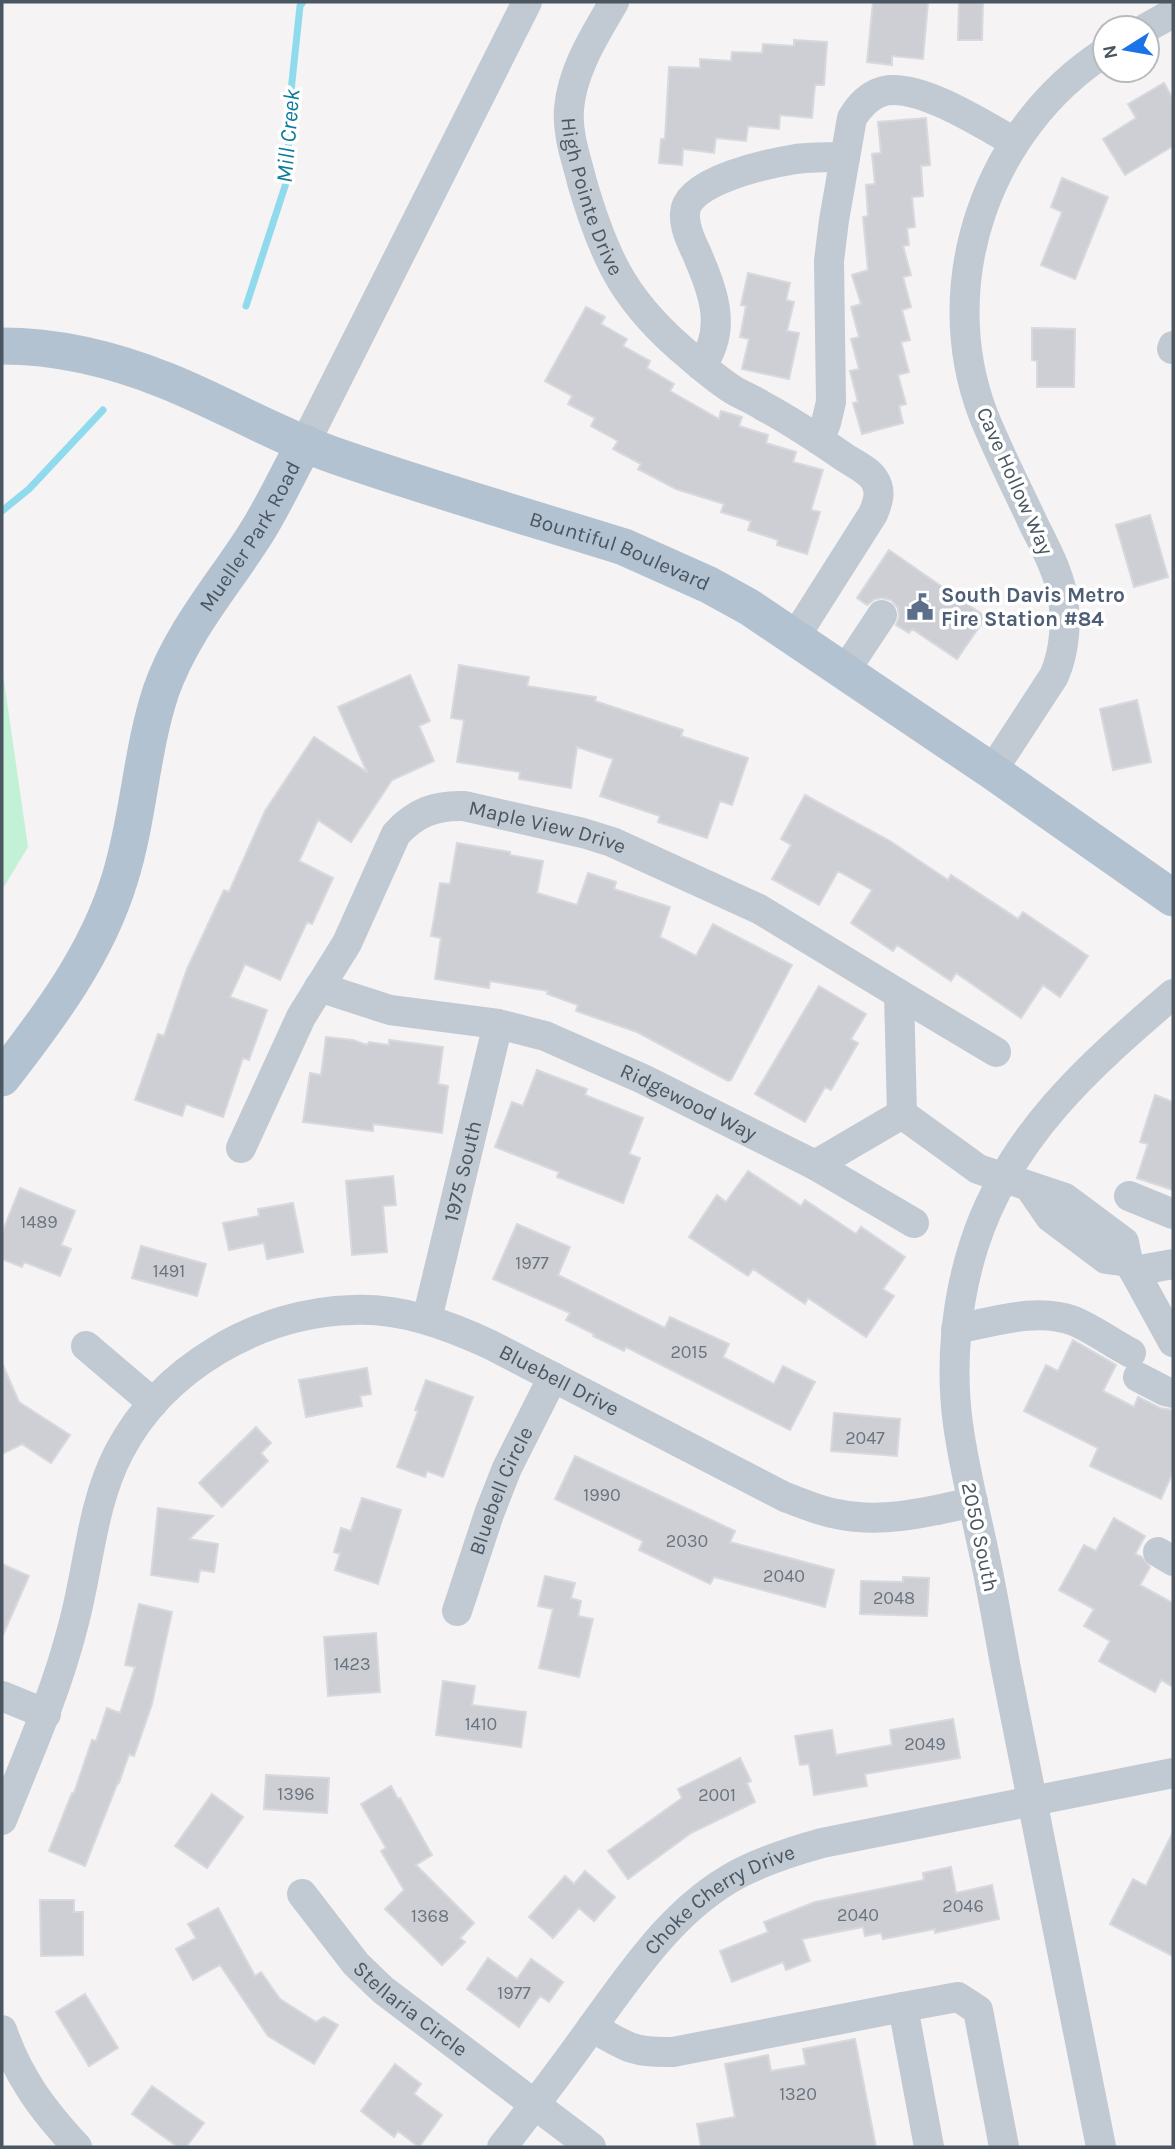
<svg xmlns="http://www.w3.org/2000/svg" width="1175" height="2149" viewBox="0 0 1175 2149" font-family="Karla,sans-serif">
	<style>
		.green { fill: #c3f1d5 }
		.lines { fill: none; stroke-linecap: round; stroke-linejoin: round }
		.stream { stroke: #90daee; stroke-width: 7 }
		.building { fill: #cdcfd5; stroke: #d7d9de; stroke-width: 2 }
		.minor { stroke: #c1cad2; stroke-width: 30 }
		.major { stroke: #b3c2d1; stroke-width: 37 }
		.labels { text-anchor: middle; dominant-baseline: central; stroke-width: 7; stroke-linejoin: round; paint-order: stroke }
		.number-label { font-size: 18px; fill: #6b747e }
		.street-label { font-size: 21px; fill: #4a5661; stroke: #fff }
		.service-label { font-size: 21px; font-weight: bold; fill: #4e5e75; stroke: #fff; text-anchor: start }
		.water-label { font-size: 23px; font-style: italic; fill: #0c7c9b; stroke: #fff }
	</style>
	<rect width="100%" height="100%" fill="#f5f3f3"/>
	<!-- green -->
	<path class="green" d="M2,667L28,847L2,890Z"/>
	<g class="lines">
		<!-- stream -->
		<path class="stream" d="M246,306L287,180L291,91L300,6L303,2
			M2,511L29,489L103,410"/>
	</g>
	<!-- building -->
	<path class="building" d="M873,2H928L923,59L892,56V65L867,62Z
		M959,2H983L982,40H958Z
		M794,40L827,42L824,85H815L812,118L780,115L779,129L748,126L746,141L716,138L714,153L683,149L682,165L659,163L661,139H665L669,67L700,68V59L731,61L732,52L762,53L763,44L794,46Z
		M1164,83L1173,99V146L1125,175L1103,139L1136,118L1128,104Z
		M926,118L930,165L921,166L923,196L912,197L915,227L907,228L909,245L903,246L911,275L903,277L911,307L902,310L910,340L901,342L909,372L898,375L906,404L899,406L903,423L862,434L853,403L858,402L850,371L859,369L851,339L859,337L851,307L861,304L852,275L868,270L863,217L868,216L866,185L875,184L872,154L881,153L878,122Z
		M1062,178L1108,197L1075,279L1041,265L1062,212L1051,207Z
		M748,273L790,283L786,300L794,302L787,331L799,333L789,379L742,369L749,339L740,337L746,306L741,305Z
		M586,307L605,317L601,324L627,339L623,346L650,361L647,368L674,384L670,391L719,419L721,411L742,417L739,426L768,435L766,443L796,452L793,462L823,470L811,510L820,512L807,554L777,545L778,540L748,530L751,521L721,512L724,504L676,489L638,469L641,464L613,449L618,441L591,426L595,418L568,404L572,396L545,381Z
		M1032,328L1075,329L1074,387H1037V361L1032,360Z
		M1150,515L1168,577L1134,587L1116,525Z
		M889,550L986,617L957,659L912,629L909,633L896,625L899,617L898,608L891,600L882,598L875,599L867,605L857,598Z
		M459,665L529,677L527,686L596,697L595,701L683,730L681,736L748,758L732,805L720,801L707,838L658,822L660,816L600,796L613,759L577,747L571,788L519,779L520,772L457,762L464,720L451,718Z
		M410,675L430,721L419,726L434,761L392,780L351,842L318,820L299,861L333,878L312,924L307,922L280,980L245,964L230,997L267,1010L249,1060L243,1058L223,1117L186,1104L182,1116L135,1100L158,1034L164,1036L187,969L224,890L229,892L265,811L314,737L367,772L338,707Z
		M1137,700L1151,762L1113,770L1100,709Z
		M805,795L890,841L948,880L951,875L1018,919L1023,912L1088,956L1060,997L1043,985L1021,1018L956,973L951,981L897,945L893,951L851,923L872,890L838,871L819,905L772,879L791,845L781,839Z
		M457,843L510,852V855L543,861L537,893L577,905L588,873L616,882L614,889L670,907L660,937L696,956L713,924L792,965L731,1080L728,1081L637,1032L576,1011L578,1005L547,994L548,991L490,981L489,988L435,979L441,938L431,936L440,883L450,884Z
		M819,986L866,1014L851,1039L858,1043L831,1090L825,1087L805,1122L755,1094Z
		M326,1037L353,1040L367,1045L369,1042L389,1045V1040L443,1047L438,1084L448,1086L442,1133L373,1124V1131L303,1122L310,1073L321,1075Z
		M537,1070L587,1089L585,1095L643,1118L629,1154L640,1158L623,1203L557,1177L559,1172L495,1147L512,1102L523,1106Z
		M1155,1095L1173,1102V1190L1137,1178L1148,1144L1140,1142Z
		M748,1171L801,1206L805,1200L856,1234L861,1227L905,1257L883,1289L894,1296L866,1337L808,1298L805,1304L753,1269L748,1276L689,1237L717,1195L726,1202Z
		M393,1176L396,1205L383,1206L387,1252L352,1255L346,1181Z
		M20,1188L75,1211L61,1245L71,1249L60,1276L24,1262L22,1267L2,1259V1233Z
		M293,1203L303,1252L267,1259L264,1243L229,1250L223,1223L259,1216L258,1209Z
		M517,1224L570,1247L558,1275L665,1328L670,1317L729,1344L723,1357L774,1384L783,1366L815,1382L790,1430L626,1347L624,1351L593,1336L594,1334L566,1320L570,1313L493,1279Z
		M141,1246L206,1264L197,1296L132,1278Z
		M1073,1340L1116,1365L1103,1391L1134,1407L1138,1397L1160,1408L1173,1410V1472L1161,1499L1090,1466L1098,1448L1024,1411L1046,1365L1058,1371Z
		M2,1363L19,1402L70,1435L51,1463L22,1444L2,1454Z
		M367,1368L371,1394L360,1396L362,1406L306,1417L299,1380Z
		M426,1380L473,1397L443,1477L427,1471L425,1477L397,1467L418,1411L415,1410Z
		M834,1413L900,1419L897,1456L831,1451Z
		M256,1427L271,1443L261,1453L268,1461L222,1507L199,1483Z
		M575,1456L735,1531L730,1542L834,1570L825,1607L714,1577L710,1584L639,1550L643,1541L555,1499Z
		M362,1498L401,1510L378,1584L335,1570L340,1554L334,1552L341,1528L351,1531Z
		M158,1508L213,1516L189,1539L218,1544L214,1572L200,1570L198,1582L151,1575Z
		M1114,1518L1145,1536L1135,1554L1142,1557L1150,1567L1140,1585L1173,1603V1687L1161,1680L1155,1692L1099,1661L1110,1641L1084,1626L1094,1609L1059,1590L1084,1545L1096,1551Z
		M2,1564L29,1576L2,1637Z
		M545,1576L575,1583L571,1598L581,1601L578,1616L593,1619L579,1677L539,1668L553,1609L538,1606Z
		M903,1577L929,1578L927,1616L860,1614L861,1581L903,1582Z
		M139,1604L172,1612L152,1704L134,1756L129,1754L119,1783L118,1782L85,1866L49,1851L72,1793H74L92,1740L96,1741L107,1708L120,1713L135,1667L125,1665Z
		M376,1633L380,1692L328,1696L324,1637Z
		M443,1681L475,1686L472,1705L526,1712L521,1747L436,1735Z
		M953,1719L960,1758L865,1774L867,1786L814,1795L809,1764L800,1765L795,1736L832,1730L836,1755L892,1745L890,1730Z
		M740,1758L751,1781L747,1783L755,1802L691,1833L628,1879L608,1851L682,1798L678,1789Z
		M266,1775L329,1778L327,1813L264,1809Z
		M391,1786L398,1799L400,1798L432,1855L416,1865L474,1923L460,1938L465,1942L442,1965L385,1909L404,1890L381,1851L386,1848L361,1804Z
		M212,1794L243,1817L207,1868L175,1846Z
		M1173,1832V1956L1110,1924L1133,1879L1146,1886Z
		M951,1867L956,1893L992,1885L999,1919L935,1933V1929L883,1939L881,1933L865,1936L863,1927L802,1939L810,1961L786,1970L783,1962L732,1982L720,1951L768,1932L764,1922L815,1902L924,1880L923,1873Z
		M585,1871L615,1897L594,1921L579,1908L553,1938L529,1917L565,1876L574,1884Z
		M40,1900H74V1912H83V1955L41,1956Z
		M218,1908L255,1976L261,1972L280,1999L316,2022L324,2017L338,2025L314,2064L268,2036L220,1965L193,1980L176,1949L196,1938L188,1924Z
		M488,1958L517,1979L531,1959L563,1982L549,2002L540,1996L519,2027L467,1989Z
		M85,1994L118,2048L89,2066L56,2012Z
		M855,2039L876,2147H701L697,2124L735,2117L725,2064L768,2055L771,2071L806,2065L803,2049Z
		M395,2064L421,2084L414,2094L442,2115L419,2147L398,2131L394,2137L361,2111Z
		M152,2086L204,2123L186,2147H178L132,2114Z"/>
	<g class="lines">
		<!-- minor -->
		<g class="minor">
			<path id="s1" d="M614,2C595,35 572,70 569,109C567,134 576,158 582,182C605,262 627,305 693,359C706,370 720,382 735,391C744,396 754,400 763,406C791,421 818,439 844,457C853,463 868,470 874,479C882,491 878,502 873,514L795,637"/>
			<path d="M1146,28L1173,13"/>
			<path d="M1172,349L1173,346"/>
			<path d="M701,366C728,329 713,292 697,254C691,241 684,227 685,213C686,180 771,163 796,159C812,157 829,157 845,157"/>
			<path d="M819,440L826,423L831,402L829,261L834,220L852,118C860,105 869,95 884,91C919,83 984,125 1014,142"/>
			<path d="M305,443L527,2"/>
			<path d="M845,671L882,615"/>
			<path d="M992,771L1054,676C1065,651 1067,620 1062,593C1057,569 1045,547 1034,525C1017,488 998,452 983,414C933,282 988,128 1105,52"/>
			<path id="s2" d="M319,987L390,1010L498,1024L545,1036L643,1079L815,1165L902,1114"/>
			<path d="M899,994L996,1052"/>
			<path d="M902,1114L978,1169L1065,1198L1124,1242L1128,1262L1134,1271L1173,1264"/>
			<path id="s3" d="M241,1148L301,1017L347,943L396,834C415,813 435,805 464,806L583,833L612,842L759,909L899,994L902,1114"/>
			<path d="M815,1165L914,1223"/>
			<path d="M1030,1188L1050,1217L1106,1259L1128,1262"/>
			<path d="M1129,1196L1173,1214"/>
			<path d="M1134,1271L1173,1342"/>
			<path id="s4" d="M427,1319L498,1024"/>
			<path d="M956,1329C993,1322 1037,1307 1074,1321C1093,1329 1112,1343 1131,1353"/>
			<path d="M86,1346L153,1403"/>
			<path d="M1138,1377L1165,1391L1173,1393"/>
			<path d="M1158,1552L1173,1561"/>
			<path id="s5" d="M457,1611L489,1514L507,1468L553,1377"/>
			<path d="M2,1696L46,1714"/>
			<path id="s6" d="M2,1820C28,1755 56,1693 73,1626C89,1568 91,1506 119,1452C163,1368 259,1312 353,1310C402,1308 448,1325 491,1345L785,1497C802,1503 819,1511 837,1514C883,1524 928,1512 973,1502"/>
			<path id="s7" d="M302,1894L356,1964L383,1990L591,2147"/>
			<path d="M903,2007L958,1997L978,2010L1004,2147"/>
			<path d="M592,2027C626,2047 633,2053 673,2052L903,2007L929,2147"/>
			<path d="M2,2030C19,2079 43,2110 77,2147"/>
			<path id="s8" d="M502,2147C534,2106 565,2065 595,2023C635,1968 676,1907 738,1874C765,1860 793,1851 822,1843L1173,1773"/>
			<path d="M1101,2147C1069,1988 1037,1829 1006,1669C999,1632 993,1595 985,1558C976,1514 964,1469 958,1424C950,1365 956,1301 974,1245C1009,1136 1089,1066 1173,994"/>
		</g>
		<!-- major -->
		<g class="major">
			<path id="s9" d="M2,346C58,346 115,360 167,381C224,404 278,436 336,456C431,489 528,517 624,547L709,585L749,607L992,771L1173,898"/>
			<path id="s10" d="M2,1078C50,1016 97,954 120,878C139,817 141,751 161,691C181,634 219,590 251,541C272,510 287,475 305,443"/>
		</g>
	</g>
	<!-- icons -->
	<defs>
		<symbol id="civic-bare" viewBox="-9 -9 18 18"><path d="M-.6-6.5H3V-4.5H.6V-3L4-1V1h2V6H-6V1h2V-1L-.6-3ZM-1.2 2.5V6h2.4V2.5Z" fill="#5c6f8a" stroke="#fff" stroke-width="2.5" paint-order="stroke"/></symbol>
	</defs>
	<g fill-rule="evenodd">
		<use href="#civic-bare" x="901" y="588" width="38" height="38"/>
	</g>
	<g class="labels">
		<!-- number labels -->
		<g class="number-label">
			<text x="39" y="1222">1489</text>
			<text x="532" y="1263">1977</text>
			<text x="169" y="1271">1491</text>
			<text x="689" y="1352">2015</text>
			<text x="865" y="1438">2047</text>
			<text x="602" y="1495">1990</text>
			<text x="687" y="1541">2030</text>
			<text x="784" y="1576">2040</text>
			<text x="894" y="1598">2048</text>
			<text x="352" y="1664">1423</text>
			<text x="481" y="1724">1410</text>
			<text x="925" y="1744">2049</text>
			<text x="296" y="1794">1396</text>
			<text x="717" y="1795">2001</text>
			<text x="963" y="1906">2046</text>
			<text x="858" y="1915">2040</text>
			<text x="430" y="1916">1368</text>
			<text x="514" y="1993">1977</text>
			<text x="798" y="2094">1320</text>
		</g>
		<!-- street labels -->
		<g class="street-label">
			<text stroke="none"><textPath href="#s1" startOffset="208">High Pointe Drive</textPath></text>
			<text transform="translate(1015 481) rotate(66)">Cave Hollow Way</text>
			<text stroke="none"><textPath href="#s10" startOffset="604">Mueller Park Road</textPath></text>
			<text stroke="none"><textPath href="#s9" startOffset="654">Bountiful Boulevard</textPath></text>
			<text stroke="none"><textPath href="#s3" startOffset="513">Maple View Drive</textPath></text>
			<text stroke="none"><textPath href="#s2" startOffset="390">Ridgewood Way</textPath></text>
			<text stroke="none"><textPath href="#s4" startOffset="152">1975 South</textPath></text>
			<text stroke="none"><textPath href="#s6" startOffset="894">Bluebell Drive</textPath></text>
			<text stroke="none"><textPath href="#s5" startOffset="128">Bluebell Circle</textPath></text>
			<text transform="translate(980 1537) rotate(78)">2050 South</text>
			<text stroke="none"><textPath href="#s8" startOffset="334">Choke Cherry Drive</textPath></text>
			<text stroke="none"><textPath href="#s7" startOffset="159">Stellaria Circle</textPath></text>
		</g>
		<!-- service labels -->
		<g class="service-label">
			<text x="941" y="595">South Davis Metro<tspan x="941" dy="24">Fire Station #84</tspan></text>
		</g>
		<!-- water labels -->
		<g class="water-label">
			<text transform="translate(288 136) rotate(-85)">Mill Creek</text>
		</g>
	</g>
	<!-- border -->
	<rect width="1175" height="2149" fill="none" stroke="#4a5661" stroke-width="7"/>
	<!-- north arrow -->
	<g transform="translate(1126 49) rotate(259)"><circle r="33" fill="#ffffff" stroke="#b7bbc0" stroke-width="2"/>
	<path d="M0-5L12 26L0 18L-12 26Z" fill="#1a73e8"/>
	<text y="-10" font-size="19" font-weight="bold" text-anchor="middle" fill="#4a5661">N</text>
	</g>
</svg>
